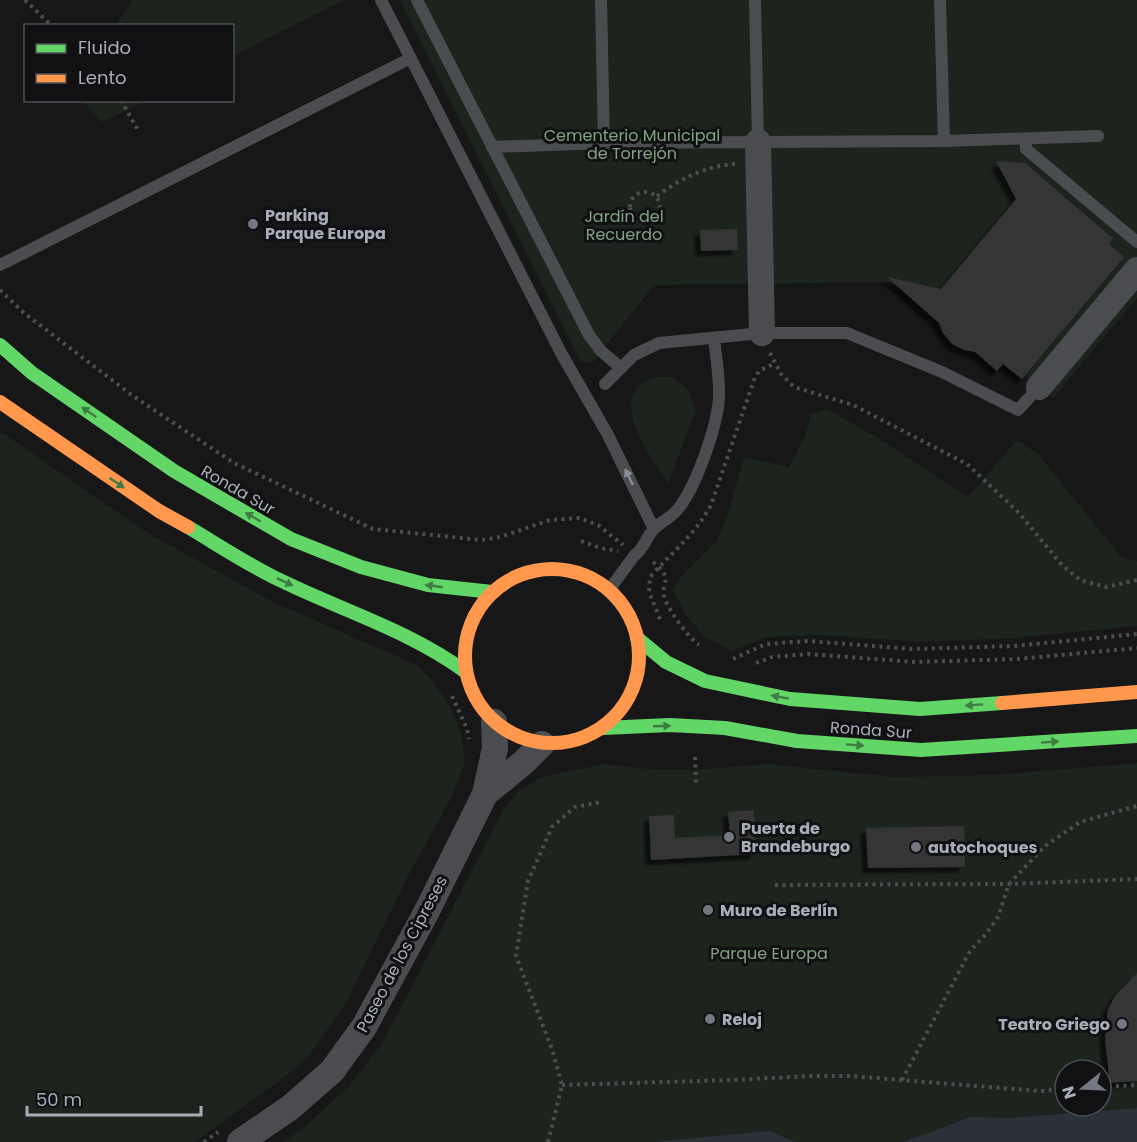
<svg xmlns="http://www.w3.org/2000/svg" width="1137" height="1142" viewBox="0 0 1137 1142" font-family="Poppins,sans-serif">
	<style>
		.green { fill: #1d241e; fill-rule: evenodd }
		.water { fill: #2a3239 }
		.building { fill: #353536; filter: url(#shadow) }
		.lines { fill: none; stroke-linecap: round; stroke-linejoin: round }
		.path { stroke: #4d4e52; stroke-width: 4; stroke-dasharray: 3 4.5; stroke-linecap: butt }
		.lane { stroke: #4b4c50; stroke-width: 12 }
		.street { stroke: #4b4c50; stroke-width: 26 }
		.fast { stroke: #63d668; stroke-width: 14 }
		.slow { stroke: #ff974d; stroke-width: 14 }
		.oneway { fill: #3e7d42 }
		.oneway2 { fill: #8c9099 }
		.poi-dot { fill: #757880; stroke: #111113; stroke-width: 2 }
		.labels { text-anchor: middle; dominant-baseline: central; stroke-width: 6; stroke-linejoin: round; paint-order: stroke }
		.park-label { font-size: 16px; fill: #7fa381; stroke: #111113 }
		.poi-label { font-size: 16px; font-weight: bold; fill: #a8adb8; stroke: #111113; text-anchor: start }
		.street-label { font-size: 16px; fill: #a8adb8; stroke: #111113 }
	</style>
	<defs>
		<filter id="shadow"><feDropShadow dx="-5.5" dy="5.5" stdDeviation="1.5" flood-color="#0009"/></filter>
	</defs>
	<rect width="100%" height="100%" fill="#171717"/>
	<!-- green -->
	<path class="green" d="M133,0H344L233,56L232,26L116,25Z
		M400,0H1137V298L1053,398L1025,375L1124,257L1109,244L1113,237L1025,163L1004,162L1001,172L1016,199L941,289L907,282L905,293L891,282L654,285L592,363L580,361Z
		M83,101H145L102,122Z
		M656,377H674L689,391L696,411L668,483C653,460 611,407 643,383C646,380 652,379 656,377Z
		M827,409L878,438L968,497L1017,440L1038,454L1122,558L1137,561V626L1014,638L923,642L821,635L767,637L732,651L705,637L686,615L673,590L681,577L717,541L730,507L744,457L789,467L805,436L811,414Z
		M0,431L149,534L275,603L417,665L434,683L450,707L461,732L465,762L450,800L410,872L345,1005L310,1054L286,1076L195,1142H0Z
		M1137,763V1142H283L306,1126L350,1085L383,1042L504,809L519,791L542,777L604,764L658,770H696L768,764L893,777L993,775ZM1065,1070H1101V1106H1065Z"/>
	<!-- water -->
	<path class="water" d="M1137,1108V1142H904L971,1117L1010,1118Z
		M770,1131L794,1142H654Z"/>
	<!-- building -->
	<path class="building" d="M996,161L1025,163L1113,238L1109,244L1124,257L1022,379L1003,364L997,371L975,352L964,350L952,344L943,333L939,323L887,277L941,289L1016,199Z
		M737,229L738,250L701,251L700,230Z
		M754,810L756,854L651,860L649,816L674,815L675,838L730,835L728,812Z
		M964,826L965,867L868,868L866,828Z
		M1137,973V1081L1110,1083L1105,1039L1108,1009L1115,996Z"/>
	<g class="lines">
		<!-- path -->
		<path class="path" d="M25,0L52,26
			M121,100L139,132
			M630 207a15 15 0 1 1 30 0a15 15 0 1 1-30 0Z
			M657,196C680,179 707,165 737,164
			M0,290L24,313L133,396L234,463L373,529L481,540L500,537L550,520L579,518L598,525L623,545
			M770,353L781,374L794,387L853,405L967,464L1019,513L1061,564L1080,580L1106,587L1137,580
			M581,541L600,548L618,551
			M653,562C676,580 659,583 665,599C669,611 689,638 699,645
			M660,619L649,592L650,577C672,552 694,536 711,505L754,380L759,371L775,363
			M733,659L766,644L808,641L912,649L1015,646L1137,634
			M756,663L772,657L808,654L915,662L1017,659L1137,648
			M452,696L467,729L469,739
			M695,757L696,783
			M775,885L1009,884L1137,879
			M902,1080L970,951L986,934L998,917L1009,884L1045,846L1080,822L1137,806
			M562,1085L733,1080L810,1076H850L1040,1091L1065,1089
			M1101,1087L1137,1085
			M204,1142L218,1132
			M548,1142L562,1085L552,1049L516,956L528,881L552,827L575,807L601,802"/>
		<!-- lane -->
		<path class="lane" d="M381,0L561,353L608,435L654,529
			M417,0L589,335L601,351L621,368
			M601,0L604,143
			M755,0L758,142
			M940,0L944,141
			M1026,139V149L1137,242
			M492,147L604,143L944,141L1098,136
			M0,265L411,58
			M605,384L634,355L659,343L762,333H847L942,372L1018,410L1039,387
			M609,590L634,556C644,549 646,538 653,530C660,522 671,518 678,509C696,487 717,427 719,398C720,379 716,357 714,338"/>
		<!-- street -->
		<path class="street" d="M758,142L762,333
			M1039,387L1137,270
			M485,794L524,762L542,744
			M240,1142L291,1107L332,1071L364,1027L427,911L485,794L495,748L494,722"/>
		<!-- fast -->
		<path class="fast" d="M0,345L32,373L174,471L291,539L361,567L428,585L492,592
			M188,527C220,546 251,567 284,582C346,612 410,631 466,672
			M637,638L666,662L705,681L790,699L920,709L1002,703
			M603,728L670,725L725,728L797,741L921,750L1137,736"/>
		<!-- slow -->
		<path class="slow" d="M0,402L159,511L188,527
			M465 656a87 87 0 1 1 174 0a87 87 0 1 1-174 0Z
			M1002,703L1137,692"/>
	</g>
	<!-- one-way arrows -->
	<defs><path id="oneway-solid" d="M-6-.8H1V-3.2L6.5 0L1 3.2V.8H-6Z" transform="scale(1.5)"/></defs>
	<g class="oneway">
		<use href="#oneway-solid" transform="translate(89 412) rotate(-145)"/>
		<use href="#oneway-solid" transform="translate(117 483) rotate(34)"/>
		<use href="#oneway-solid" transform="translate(253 517) rotate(-150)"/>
		<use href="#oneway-solid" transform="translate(285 582) rotate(25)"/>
		<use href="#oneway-solid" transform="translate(434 586) rotate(-172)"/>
		<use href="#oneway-solid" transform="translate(780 697) rotate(-170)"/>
		<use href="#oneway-solid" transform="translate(974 705) rotate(176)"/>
		<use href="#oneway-solid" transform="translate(662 726) rotate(-2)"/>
		<use href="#oneway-solid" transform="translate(1050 742) rotate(-4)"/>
		<use href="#oneway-solid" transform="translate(855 745) rotate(4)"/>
	</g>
	<use class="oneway2" href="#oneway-solid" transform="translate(629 477) rotate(-116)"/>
	<!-- markers -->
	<g class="poi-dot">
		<circle cx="253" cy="224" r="6"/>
		<circle cx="729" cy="837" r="6"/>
		<circle cx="916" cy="847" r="6"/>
		<circle cx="708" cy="910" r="6"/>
		<circle cx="710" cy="1019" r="6"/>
		<circle cx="1122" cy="1024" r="6"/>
	</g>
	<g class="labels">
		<!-- park labels -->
		<g class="park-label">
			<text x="632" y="135">Cementerio Municipal<tspan x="632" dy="18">de Torrejón</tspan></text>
			<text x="624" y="216">Jardín del<tspan x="624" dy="18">Recuerdo</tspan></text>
			<text x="769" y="953">Parque Europa</text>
		</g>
		<!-- poi labels -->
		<g class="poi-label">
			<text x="265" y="215">Parking<tspan x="265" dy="18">Parque Europa</tspan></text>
			<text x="741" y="828">Puerta de<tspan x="741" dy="18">Brandeburgo</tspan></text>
			<text x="928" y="847">autochoques</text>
			<text x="720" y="910">Muro de Berlín</text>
			<text x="722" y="1019">Reloj</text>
			<text x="1110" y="1024" text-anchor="end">Teatro Griego</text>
		</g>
		<!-- street labels -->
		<g class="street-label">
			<text transform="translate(238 490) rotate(30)">Ronda Sur</text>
			<text transform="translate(871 730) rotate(4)">Ronda Sur</text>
			<text transform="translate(402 954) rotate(-62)">Paseo de los Cipreses</text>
		</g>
	</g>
	<!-- legend -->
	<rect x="24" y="24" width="210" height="78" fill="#111113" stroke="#4d4f55" stroke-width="1.5"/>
	<rect x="36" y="44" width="30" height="9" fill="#63d668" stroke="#4d4f55" stroke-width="1.5"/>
	<text x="78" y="54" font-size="18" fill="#a8adb8">Fluido</text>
	<rect x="36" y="74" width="30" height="9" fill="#ff974d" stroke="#4d4f55" stroke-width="1.5"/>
	<text x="78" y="84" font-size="18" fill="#a8adb8">Lento</text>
	<!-- north arrow -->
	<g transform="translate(1083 1088) rotate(252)"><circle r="28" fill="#111113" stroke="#4d4f55" stroke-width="1.5"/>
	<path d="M0-4.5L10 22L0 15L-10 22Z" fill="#757880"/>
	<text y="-9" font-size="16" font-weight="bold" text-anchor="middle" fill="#a8adb8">N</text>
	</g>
	<!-- scale -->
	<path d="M27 1106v9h174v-9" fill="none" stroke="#a8adb8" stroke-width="3"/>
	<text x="36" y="1106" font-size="18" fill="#a8adb8" stroke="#111113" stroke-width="4.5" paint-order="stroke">50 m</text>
</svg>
